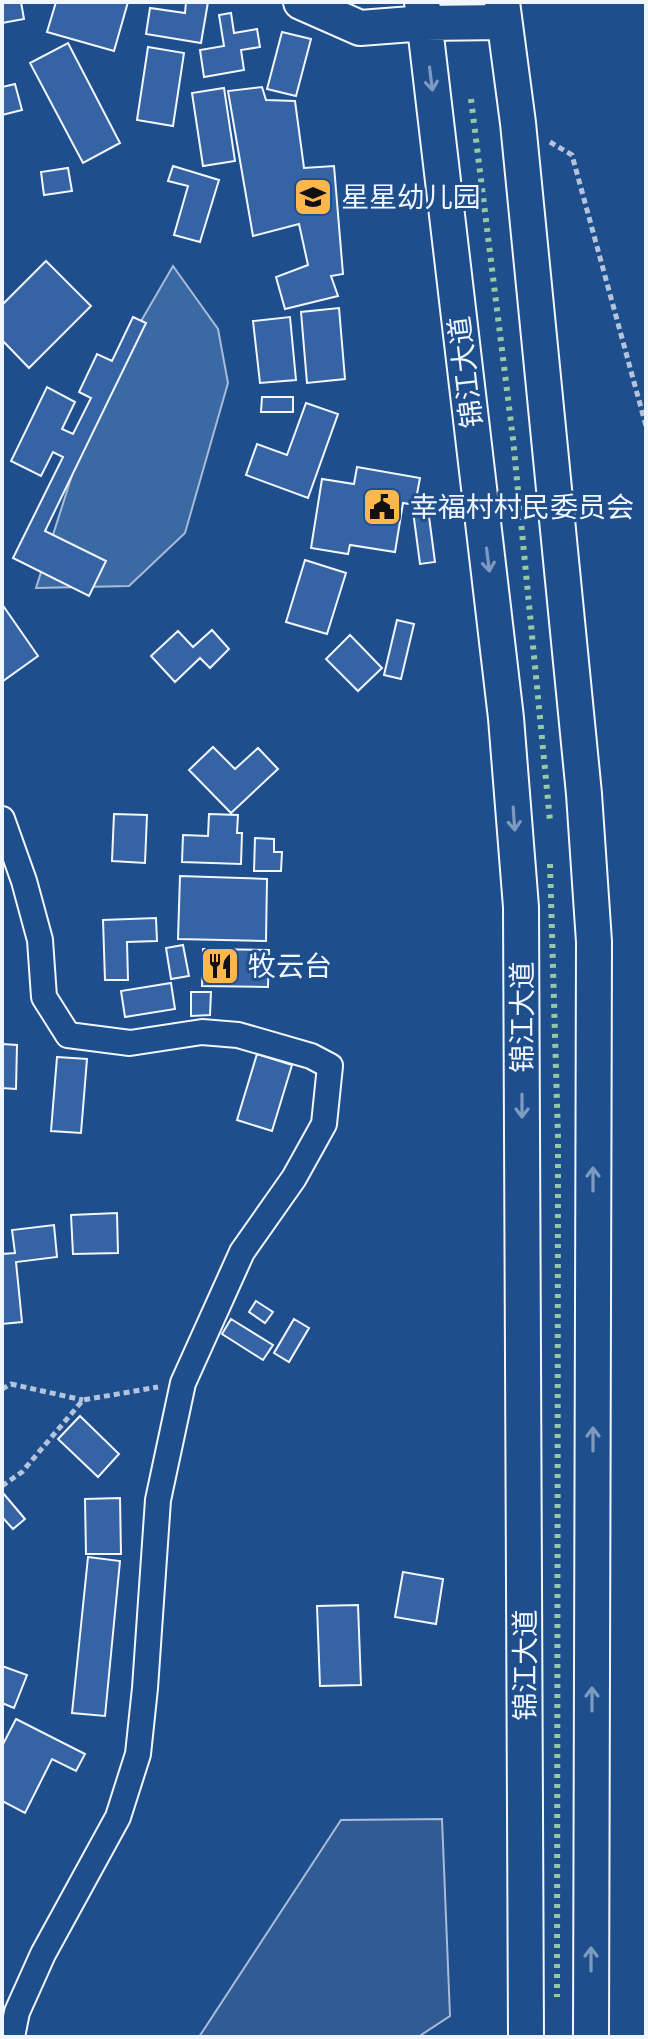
<svg xmlns="http://www.w3.org/2000/svg" width="648" height="2039" viewBox="0 0 648 2039" font-family="'Roboto Condensed','Noto Sans SC',sans-serif">
	<style>
		.parking { fill: #305b95; stroke: #a8bbd7; stroke-width: 2 }
		.water { fill: #3b69a3; stroke: #a8bbd7; stroke-width: 2 }
		.building { fill: #3563a3; stroke: #f2f6ff; stroke-width: 2 }
		.lines { fill: none; stroke-linecap: round; stroke-linejoin: round }
		.street-casing { stroke: #f2f6ff; stroke-width: 28 }
		.secondary-casing { stroke: #f2f6ff; stroke-width: 38 }
		.path { stroke: #b3c4dc; stroke-width: 5; stroke-dasharray: 6 4; stroke-linecap: butt }
		.street { stroke: #1f4e8c; stroke-width: 24 }
		.secondary { stroke: #1f4e8c; stroke-width: 34 }
		.hedge { stroke: #97c8a6; stroke-width: 6; stroke-dasharray: 4 6; stroke-linecap: butt }
		.oneway { stroke: #7e9ac0 }
		.labels { text-anchor: middle; dominant-baseline: central; stroke-width: 6; stroke-linejoin: round; paint-order: stroke }
		.poi-label { font-size: 28px; fill: #f2f6ff; stroke: #1f4e8c; text-anchor: start }
		.street-label { font-size: 28px; fill: #f2f6ff; stroke: #1f4e8c }
	</style>
	<rect width="100%" height="100%" fill="#1f4e8c"/>
	<!-- parking -->
	<path class="parking" d="M442,1819L450,2016L418,2037H199L341,1820Z"/>
	<!-- water -->
	<path class="water" d="M173,266L218,329L228,383L185,533L129,586L36,588L97,397Z"/>
	<!-- building -->
	<path class="building" d="M2,2H21L24,19L2,23Z
		M56,2H128L114,51L47,32Z
		M186,2H208L201,43L146,34L150,8L185,13Z
		M231,13L234,33L257,29L260,47L241,50L244,70L204,77L200,50L224,46L219,15Z
		M282,32L311,39L296,96L267,89Z
		M68,43L120,143L83,163L30,63Z
		M148,47L184,53L173,126L137,120Z
		M15,84L22,110L2,115V87Z
		M262,87L266,100L295,101L304,168L334,166L343,274L331,276L338,296L285,309L276,277L308,265L299,224L253,236L228,91Z
		M224,88L235,161L203,166L192,93Z
		M173,166L219,180L200,242L174,235L188,186L168,181Z
		M68,168L72,191L44,195L41,172Z
		M46,261L91,306L29,368L2,340V305Z
		M339,308L345,379L307,383L301,312Z
		M133,317L146,323L45,531L106,561L89,596L13,558L63,457L53,452L41,476L11,461L47,387L75,402L62,429L73,434L91,398L79,392L97,354L112,361Z
		M290,317L296,380L260,383L253,321Z
		M262,397H293V412H261Z
		M306,403L338,414L308,498L246,475L257,444L287,455Z
		M357,467L420,478L415,505L403,503L395,552L350,545L348,554L311,548L322,479L354,484Z
		M428,509L435,562L420,564L413,511Z
		M305,560L346,573L327,634L286,622Z
		M4,607L38,656L3,681L2,609Z
		M397,620L414,624L401,679L384,675Z
		M212,630L229,649L210,668L200,658L175,682L151,656L178,631L193,647Z
		M350,635L382,668L358,691L326,659Z
		M213,747L235,769L258,748L278,769L231,813L189,770Z
		M114,814L147,815L145,863L112,861Z
		M209,814L238,815L237,833H242L241,864L182,862L183,835L208,836Z
		M255,838L274,839V852H282L281,871H254Z
		M180,876L267,879L266,941L178,939Z
		M156,918L157,941L127,942L128,980H105L103,920Z
		M183,945L189,976L171,979L166,948Z
		M203,949L269,950L268,987L202,986Z
		M171,983L175,1009L125,1017L121,991Z
		M191,992H211L210,1015L191,1016Z
		M2,1044L17,1045L16,1089L2,1088Z
		M257,1054L292,1065L272,1131L237,1120Z
		M57,1057L87,1059L81,1133L51,1131Z
		M117,1213L118,1253L73,1254L71,1215Z
		M54,1225L57,1257L16,1262L22,1322L2,1324V1254L15,1253L12,1230Z
		M256,1301L273,1312L265,1323L249,1312Z
		M231,1319L273,1345L263,1360L222,1334Z
		M294,1319L309,1328L289,1362L274,1353Z
		M80,1416L119,1454L98,1477L58,1439Z
		M3,1493L25,1519L13,1529L2,1517Z
		M120,1498L121,1554H86L85,1499Z
		M88,1557L120,1561L105,1716L72,1713Z
		M403,1572L443,1579L436,1624L395,1617Z
		M358,1605L361,1685L320,1686L317,1606Z
		M2,1666L27,1675L14,1708L2,1703Z
		M16,1719L85,1754L76,1771L52,1759L25,1813L2,1801V1746Z"/>
	<g class="lines">
		<defs>
			<path id="street" d="M2,819L24,881L40,940L44,997L68,1035L130,1043L202,1032L238,1035L311,1056L330,1066L324,1124L294,1178L242,1252L183,1383L158,1500L145,1688L138,1754L118,1817L43,1954L17,2012L12,2037"/>
			<path id="secondary" d="M301,2L360,28L425,23L504,22
				M422,2L506,718L521,907L526,2037
				M502,2L518,123L584,794L594,942L591,2037"/>
		</defs>
		<!-- street casing -->
		<use href="#street" class="street-casing"/>
		<!-- secondary casing -->
		<use href="#secondary" class="secondary-casing"/>
		<!-- path -->
		<path class="path" d="M550,142L572,155L646,426
			M2,1389L11,1384L83,1400
			M2,1486L22,1472L83,1400L158,1387"/>
		<!-- street -->
		<use href="#street" class="street"/>
		<!-- secondary -->
		<use href="#secondary" class="secondary"/>
		<!-- hedge -->
		<path class="hedge" d="M471,99L513,439L550,821
			M550,864L558,1138L557,1997"/>
	</g>
	<!-- one-way arrows -->
	<defs><path id="oneway-shaft" d="M-6 0H5M1.5-3L5.5 0L1.5 3" fill="none" stroke-width="1.6" stroke-linecap="round" stroke-linejoin="round" transform="scale(2)"/></defs>
	<g class="oneway">
		<use href="#oneway-shaft" transform="translate(431 79) rotate(83)"/>
		<use href="#oneway-shaft" transform="translate(488 560) rotate(83)"/>
		<use href="#oneway-shaft" transform="translate(514 819) rotate(86)"/>
		<use href="#oneway-shaft" transform="translate(522 1106) rotate(90)"/>
		<use href="#oneway-shaft" transform="translate(593 1179) rotate(-90)"/>
		<use href="#oneway-shaft" transform="translate(593 1439) rotate(-90)"/>
		<use href="#oneway-shaft" transform="translate(592 1699) rotate(-90)"/>
		<use href="#oneway-shaft" transform="translate(591 1959) rotate(-90)"/>
	</g>
	<!-- icons -->
	<defs>
		<symbol id="school-square" viewBox="-11 -11 22 22"><rect x="-9" y="-9" width="18" height="18" rx="4" fill="#ffb74d" stroke="#1f4e8c"/><path d="M0-5L7-2L0 1L-7-2ZM-4 1L0 2.5L4 1V4Q0 6-4 4Z" fill="#111"/></symbol>
		<symbol id="civic-square" viewBox="-11 -11 22 22"><rect x="-9" y="-9" width="18" height="18" rx="4" fill="#ffb74d" stroke="#1f4e8c"/><path d="M-.6-6.5H3V-4.5H.6V-3L4-1V1h2V6H-6V1h2V-1L-.6-3ZM-1.2 2.5V6h2.4V2.5Z" fill="#111"/></symbol>
		<symbol id="restaurant-square" viewBox="-11 -11 22 22"><rect x="-9" y="-9" width="18" height="18" rx="4" fill="#ffb74d" stroke="#1f4e8c"/><path d="M-5-6h1v4h1v-4h1v4h1v-4h1v5L-1.5 .5V6h-2V.5L-5-1ZM5-6V6H3V1.5H1.5Q1.5-4 5-6Z" fill="#111"/></symbol>
	</defs>
	<g fill-rule="evenodd">
		<use href="#school-square" x="291" y="175" width="44" height="44"/>
		<use href="#civic-square" x="360" y="485" width="44" height="44"/>
		<use href="#restaurant-square" x="198" y="944" width="44" height="44"/>
	</g>
	<g class="labels">
		<!-- poi labels -->
		<g class="poi-label">
			<text x="341" y="197">星星幼儿园</text>
			<text x="410" y="507">幸福村村民委员会</text>
			<text x="248" y="966">牧云台</text>
		</g>
		<!-- street labels -->
		<g class="street-label">
			<text transform="translate(466 372) rotate(-97)">锦江大道</text>
			<text transform="translate(522 1017) rotate(-90)">锦江大道</text>
			<text transform="translate(525 1665) rotate(-90)">锦江大道</text>
		</g>
	</g>
	<!-- border -->
	<rect width="648" height="2039" fill="none" stroke="#f2f6ff" stroke-width="8"/>
</svg>
